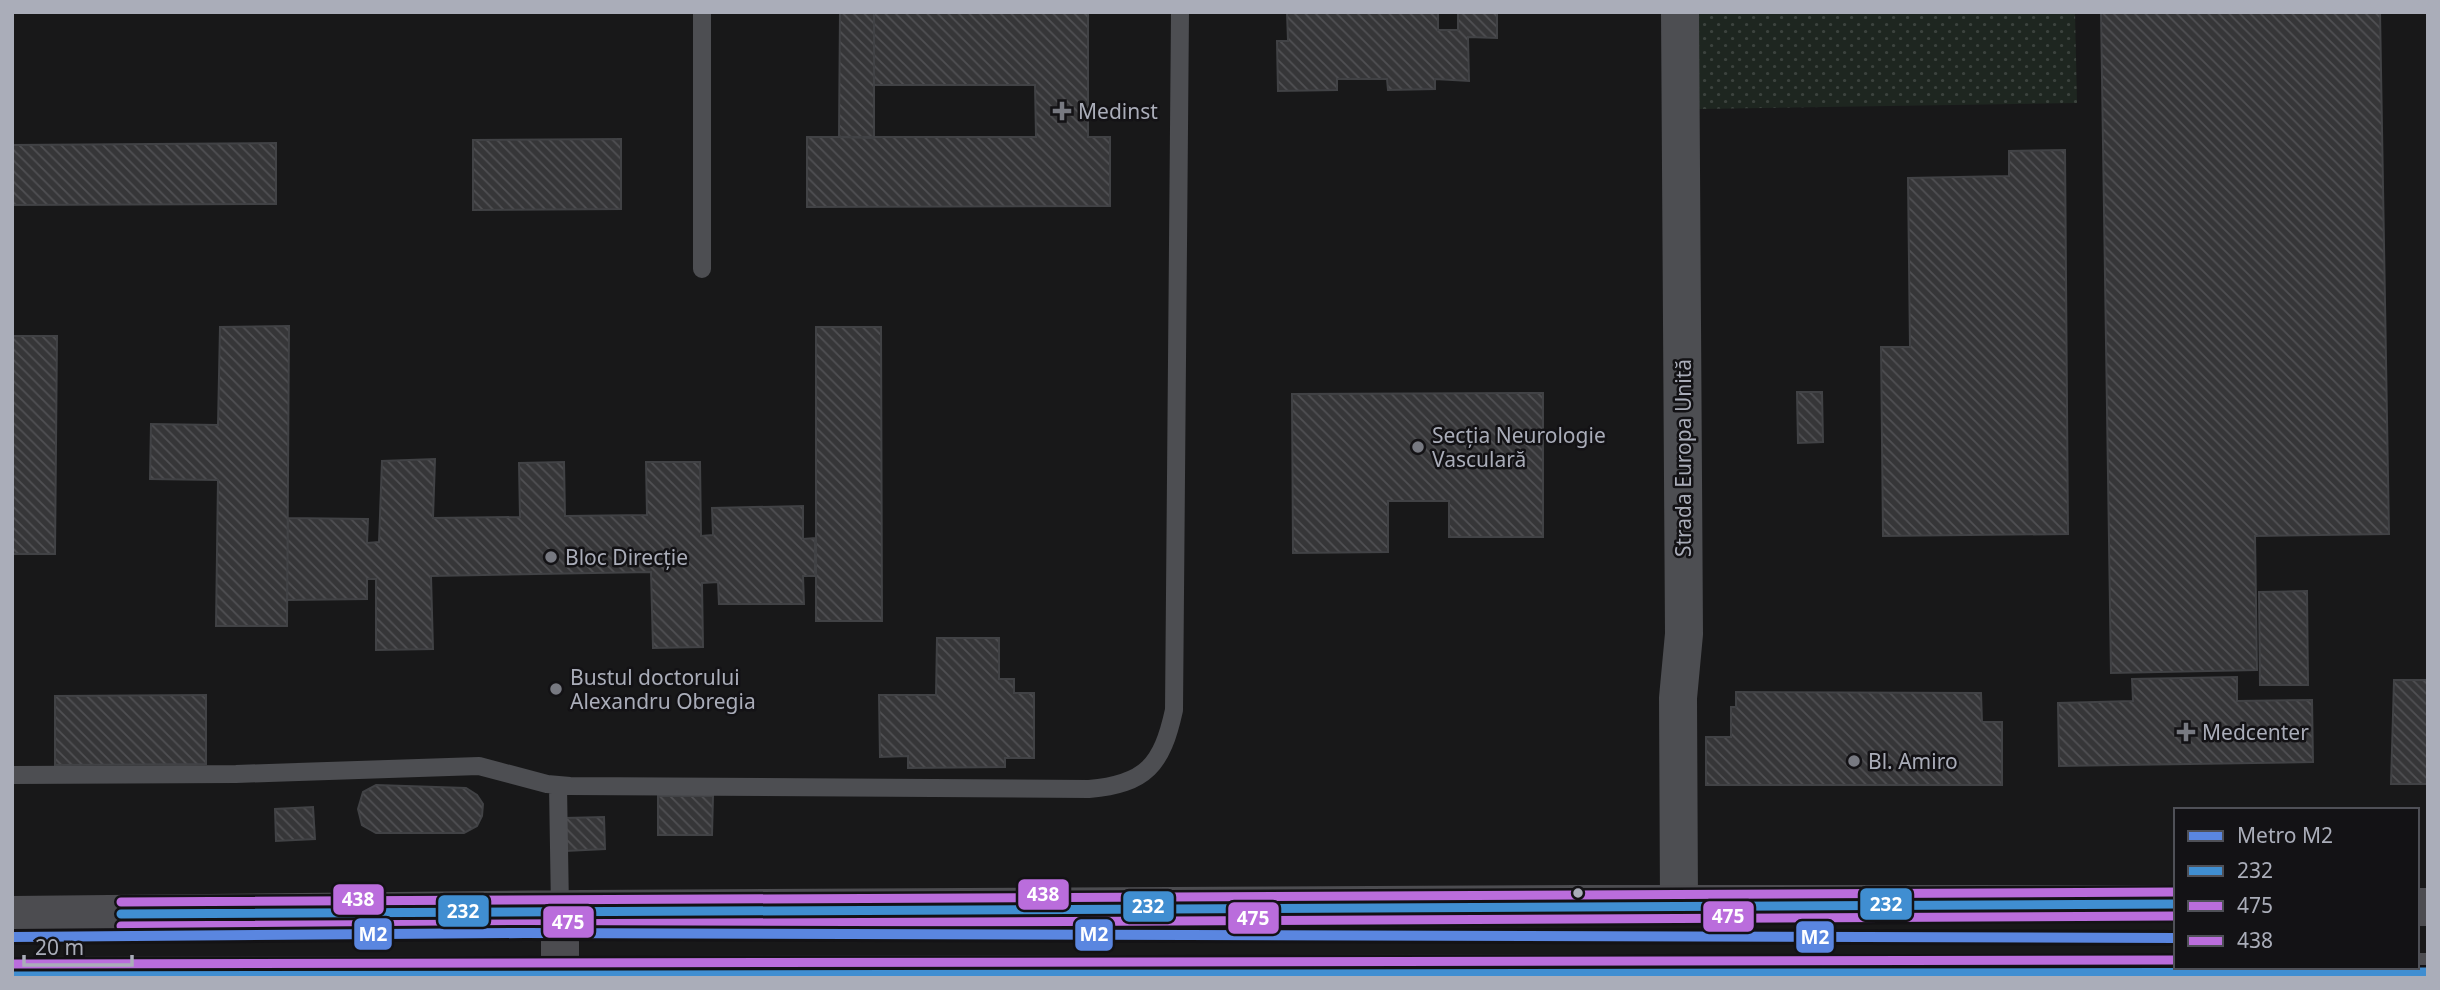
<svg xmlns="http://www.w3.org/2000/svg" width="2440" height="990" viewBox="0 0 2440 990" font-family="'Noto Sans',sans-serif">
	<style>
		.green { fill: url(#green-dots) }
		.building { fill: url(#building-back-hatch); stroke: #414245; stroke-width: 2 }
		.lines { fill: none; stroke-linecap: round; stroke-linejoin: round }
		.service { stroke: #4d4e52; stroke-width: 18 }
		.tertiary { stroke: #4d4e52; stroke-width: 38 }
		.secondary { stroke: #4c4c50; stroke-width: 38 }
		.bus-1-casing { stroke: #131215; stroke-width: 14 }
		.bus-2-casing { stroke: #131215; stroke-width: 14 }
		.bus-3-casing { stroke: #131215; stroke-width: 14 }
		.bus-1 { stroke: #408ed1; stroke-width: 9 }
		.bus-2 { stroke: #ba6ddc; stroke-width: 9 }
		.bus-3 { stroke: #ba6ddc; stroke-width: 9 }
		.metro-1-casing { stroke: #131215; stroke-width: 16 }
		.metro-1 { stroke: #5a86e0; stroke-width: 10 }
		.poi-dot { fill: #777981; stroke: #131215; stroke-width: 2.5 }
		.bus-dot { fill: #aaadb9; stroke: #131215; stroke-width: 2.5 }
		.labels { text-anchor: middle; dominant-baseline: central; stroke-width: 5; stroke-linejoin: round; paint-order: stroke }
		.poi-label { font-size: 21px; fill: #aaadb9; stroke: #131215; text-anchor: start }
		.street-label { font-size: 21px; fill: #aaadb9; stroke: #131215 }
		.line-badge { stroke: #131215; stroke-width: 2.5 }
		.badge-label { font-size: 19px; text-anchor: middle; font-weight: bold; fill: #fff }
	</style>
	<defs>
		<pattern id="green-dots" width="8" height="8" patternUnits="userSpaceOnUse" patternTransform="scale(1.75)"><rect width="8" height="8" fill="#1e2620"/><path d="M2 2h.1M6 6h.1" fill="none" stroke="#3c433e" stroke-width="1.8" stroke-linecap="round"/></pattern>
		<pattern id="building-back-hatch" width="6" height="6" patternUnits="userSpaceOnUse" patternTransform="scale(1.75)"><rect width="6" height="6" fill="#363638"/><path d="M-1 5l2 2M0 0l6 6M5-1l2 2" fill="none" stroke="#505053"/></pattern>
	</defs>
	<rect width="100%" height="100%" fill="#181819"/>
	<!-- green -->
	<path class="green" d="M1698,12H2075L2077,103L1698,109Z"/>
	<!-- building -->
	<path class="building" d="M840,12H874V138L839,137Z
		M874,12H1088V137H1110V206L807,207V137H1036L1035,85H874Z
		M1287,12H1438V30H1458V12H1497V38L1468,37L1469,81L1435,79V89L1388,90L1387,79H1337V90L1278,91L1277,41H1288Z
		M2101,12H2380L2389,534L2255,536L2257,670L2111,673Z
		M621,139V209L473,210V140Z
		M276,143V204L12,205V145Z
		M2065,150L2068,534L1883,536L1881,347H1910L1908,178L2009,176V151Z
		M289,326L287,626H216L218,480L150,479L151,424L218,425L220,327Z
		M816,327H881L882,621H816Z
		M12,336H57L55,554H12Z
		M1797,392H1822L1823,442L1798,443Z
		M1543,393V537H1449V501H1388V552L1293,553L1292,394Z
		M435,459L433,518L520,517L519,463L564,462L565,516L647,515L646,462H700L701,536L713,535L712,508L803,506V539L815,538V576H803L804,604H719L718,582L702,583L703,647L653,648L651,572L431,576L433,649L376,650V579H367V599L287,600L288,518L368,519L367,543L379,542L382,461Z
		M2307,591L2308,685H2260L2259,592Z
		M937,638H999V679H1014V693H1034V758H1005V767L908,768V756L880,757L879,695H936Z
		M2237,677V701L2312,700L2313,762L2059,766L2058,703L2133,701L2132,679Z
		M2394,680H2428V784H2391Z
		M1736,692L1981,693L1982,722H2002V785H1706V737H1731V707H1736Z
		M206,695V764L55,765V696Z
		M376,785L466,788L477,795L483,804L482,816L477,826L464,833H376L362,825L358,809L363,792Z
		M658,796H713L712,835H658Z
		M313,807L315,839L276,841L275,809Z
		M604,817L605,849L566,851L565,818Z"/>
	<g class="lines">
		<!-- service -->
		<path class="service" d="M702,12V269
			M12,775L236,774L479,766L547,784L570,786L1089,789C1146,784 1162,765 1174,710L1180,12
			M558,786L560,909"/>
		<!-- tertiary -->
		<path class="tertiary" d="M1679,904L1678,698L1684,634L1680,12"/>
		<!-- secondary -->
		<path class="secondary" d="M2417,907H2428
			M560,909V975
			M12,915L583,909L1577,904H2176
			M12,976L2428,972"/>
		<defs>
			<path id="bus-1" d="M121,914C806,907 1491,904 2176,904
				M12,976L2428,972"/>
			<path id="bus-2" d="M121,926C806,919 1491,916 2176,916"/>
			<path id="bus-3" d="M121,902C806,894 1491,892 2176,892
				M12,964L2176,960"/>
		</defs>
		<!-- bus-1 casing -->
		<use href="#bus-1" class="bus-1-casing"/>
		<!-- bus-2 casing -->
		<use href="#bus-2" class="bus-2-casing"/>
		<!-- bus-3 casing -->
		<use href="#bus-3" class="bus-3-casing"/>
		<!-- bus-1 -->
		<use href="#bus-1" class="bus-1"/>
		<!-- bus-2 -->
		<use href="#bus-2" class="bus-2"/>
		<!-- bus-3 -->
		<use href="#bus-3" class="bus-3"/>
		<defs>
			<path id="metro-1" d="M12,937L524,933L2176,938"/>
		</defs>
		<!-- metro-1 casing -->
		<use href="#metro-1" class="metro-1-casing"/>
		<!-- metro-1 -->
		<use href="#metro-1" class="metro-1"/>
	</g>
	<!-- markers -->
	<g class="poi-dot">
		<path d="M1058.5 100.5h7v7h7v7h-7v7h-7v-7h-7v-7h7z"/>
		<circle cx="1418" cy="447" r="7"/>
		<circle cx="551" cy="557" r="7"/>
		<circle cx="556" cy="689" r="7"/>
		<path d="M2182.5 721.5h7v7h7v7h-7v7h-7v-7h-7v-7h7z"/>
		<circle cx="1854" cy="761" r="7"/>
	</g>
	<circle class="bus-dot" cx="1578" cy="893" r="6"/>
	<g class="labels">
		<!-- poi labels -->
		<g class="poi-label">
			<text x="1078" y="111">Medinst</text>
			<text x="1432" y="435">Secția Neurologie<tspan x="1432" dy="24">Vasculară</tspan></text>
			<text x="565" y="557">Bloc Direcție</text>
			<text x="570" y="677">Bustul doctorului<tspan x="570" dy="24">Alexandru Obregia</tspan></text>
			<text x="2202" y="732">Medcenter</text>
			<text x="1868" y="761">Bl. Amiro</text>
		</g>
		<!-- street labels -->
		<g class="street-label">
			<text transform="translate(1683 458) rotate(-90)">Strada Europa Unită</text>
		</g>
	</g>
	<g class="line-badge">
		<rect x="1017" y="878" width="53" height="33" rx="7" fill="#ba6ddc"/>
		<rect x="332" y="883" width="53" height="33" rx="7" fill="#ba6ddc"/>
		<rect x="1859" y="887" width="54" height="34" rx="7" fill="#408ed1"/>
		<rect x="1122" y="890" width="53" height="33" rx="7" fill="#408ed1"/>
		<rect x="437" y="894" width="53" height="34" rx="7" fill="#408ed1"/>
		<rect x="1702" y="900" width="53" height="33" rx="7" fill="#ba6ddc"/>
		<rect x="1227" y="901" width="53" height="34" rx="7" fill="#ba6ddc"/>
		<rect x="542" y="905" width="53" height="34" rx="7" fill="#ba6ddc"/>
		<rect x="353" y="917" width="40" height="34" rx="7" fill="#5a86e0"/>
		<rect x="1074" y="918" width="40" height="34" rx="7" fill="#5a86e0"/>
		<rect x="1795" y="920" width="40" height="34" rx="7" fill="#5a86e0"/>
	</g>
	<g class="badge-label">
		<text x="1043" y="901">438</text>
		<text x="358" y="906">438</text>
		<text x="1886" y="911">232</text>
		<text x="1148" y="913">232</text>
		<text x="463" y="918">232</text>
		<text x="1728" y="923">475</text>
		<text x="1253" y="925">475</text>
		<text x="568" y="929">475</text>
		<text x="373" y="941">M2</text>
		<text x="1094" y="941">M2</text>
		<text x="1815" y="944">M2</text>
	</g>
	<!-- border -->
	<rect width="2440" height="990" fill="none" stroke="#aaadb9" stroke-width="28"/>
	<!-- legend -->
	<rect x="2174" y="808" width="245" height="161" fill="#131215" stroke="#4f5057" stroke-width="2"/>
	<rect x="2188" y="831" width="35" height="10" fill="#5a86e0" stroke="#4f5057" stroke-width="2"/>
	<text x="2237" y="843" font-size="21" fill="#aaadb9">Metro M2</text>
	<rect x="2188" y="866" width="35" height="10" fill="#408ed1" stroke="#4f5057" stroke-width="2"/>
	<text x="2237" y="878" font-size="21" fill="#aaadb9">232</text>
	<rect x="2188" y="901" width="35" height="10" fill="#ba6ddc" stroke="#4f5057" stroke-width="2"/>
	<text x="2237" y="913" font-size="21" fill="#aaadb9">475</text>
	<rect x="2188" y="936" width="35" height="10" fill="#ba6ddc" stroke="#4f5057" stroke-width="2"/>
	<text x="2237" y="948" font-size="21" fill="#aaadb9">438</text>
	<!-- scale -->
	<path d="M24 955v10h108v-10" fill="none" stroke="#aaadb9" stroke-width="3.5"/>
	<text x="35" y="955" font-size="21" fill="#aaadb9" stroke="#131215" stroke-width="5" paint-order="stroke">20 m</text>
</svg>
